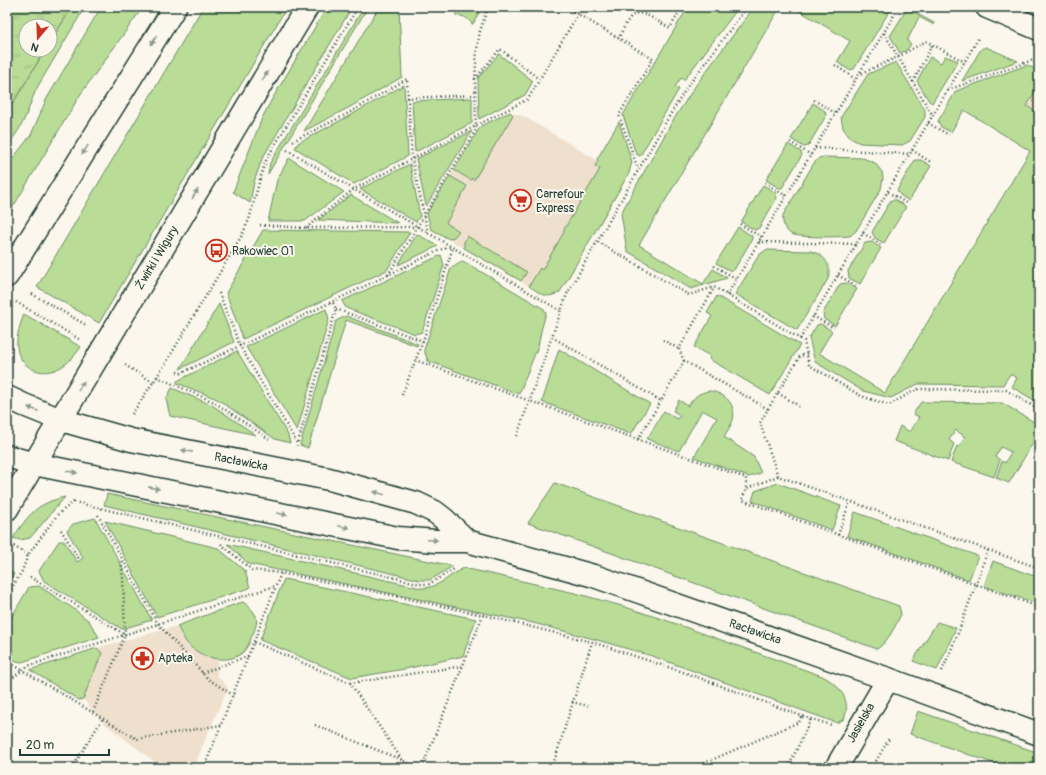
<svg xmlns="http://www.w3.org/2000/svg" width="1046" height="775" viewBox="0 0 1046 775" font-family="Pangolin,sans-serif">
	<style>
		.built { fill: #efe0cd }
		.green { fill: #b9dc97; stroke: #6c8c66 }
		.park { fill: url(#park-tufts); stroke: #6c8c66 }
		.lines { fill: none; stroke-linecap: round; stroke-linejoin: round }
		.minor-casing { stroke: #1f3d34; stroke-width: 25 }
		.tertiary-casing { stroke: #1f3d34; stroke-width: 25 }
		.secondary-casing { stroke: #1f3d34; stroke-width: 25 }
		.path { stroke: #1f3d34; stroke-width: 2.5; stroke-dasharray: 1 3; stroke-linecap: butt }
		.minor { stroke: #fbf7ec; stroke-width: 22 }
		.tertiary { stroke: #fbf7ec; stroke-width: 22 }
		.secondary { stroke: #fbf7ec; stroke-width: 22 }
		.oneway { fill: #8d9a90 }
		.labels { text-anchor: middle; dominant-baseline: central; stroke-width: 4; stroke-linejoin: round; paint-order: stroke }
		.poi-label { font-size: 12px; fill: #1f3d34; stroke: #fbf7ec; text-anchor: start }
		.street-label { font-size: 12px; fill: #1f3d34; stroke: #fbf7ec }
	</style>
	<defs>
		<pattern id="park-tufts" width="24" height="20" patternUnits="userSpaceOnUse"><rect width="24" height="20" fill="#b9dc97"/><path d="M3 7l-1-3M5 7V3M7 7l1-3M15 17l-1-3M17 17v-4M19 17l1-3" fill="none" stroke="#9fbe83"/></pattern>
	</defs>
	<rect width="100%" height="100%" fill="#fbf7ec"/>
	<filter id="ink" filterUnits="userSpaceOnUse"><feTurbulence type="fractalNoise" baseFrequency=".025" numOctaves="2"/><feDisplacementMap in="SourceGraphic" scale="8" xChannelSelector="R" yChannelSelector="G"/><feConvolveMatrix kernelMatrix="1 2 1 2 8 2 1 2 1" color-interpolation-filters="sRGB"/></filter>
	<g filter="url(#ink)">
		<!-- built -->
		<path class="built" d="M1039,84V114L1026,106Z
			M510,112L523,116L627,178L560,292L551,296H546L431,229L427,213L481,126Z
			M177,626L186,642L196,651L218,660L217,676L228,687L193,768H163L105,724L83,699L102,653L97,648Z"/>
		<!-- green -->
		<path class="green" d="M72,7H85L38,86C27,108 26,125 7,145V113L45,50H50V42Z
			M101,7H143L80,95L7,217V166L31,135L46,100Z
			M203,7H287L99,323L37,287Z
			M327,7H352L262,159L254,182L250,203L233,192L262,118L271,101Z
			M364,7H368L268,174L270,163Z
			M379,7H399L402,77L350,107L304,131Z
			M456,7H482L473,24H472C468,18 463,15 456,16Z
			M688,7H739L684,80L681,78L675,87L679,89L640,156L636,154L623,115Z
			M754,7H780L639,245L703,284L713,269L727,278L691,289L627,251L621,213L672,122L696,85Z
			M793,7H892L854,69L849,70L837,62L850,41Z
			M910,10L934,23V25L919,17L907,41L911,44L907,50L900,53L890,36L905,12Z
			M986,47L1018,61L962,81L981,49Z
			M499,54L533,81L525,95L479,119L478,78Z
			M945,56L958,61L932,103L929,101L917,81L930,57L941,63Z
			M896,62L925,110V117L910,141L902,145L860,143L850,138L843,128L841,117L868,74Z
			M1027,65L1039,71V84L1027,106L1039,114V403L1012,387L1017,378L1010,374L1003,385L918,384L891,398L863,391L815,362L809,338L817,325L821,324L832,331L819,353L885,393L1030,151L964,110L951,132L941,127L938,121L956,91Z
			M404,85L408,156L354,184L295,148L298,143L349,116Z
			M472,98V123L415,152L412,101Z
			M813,103L825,111L826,116L808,146L804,147L791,139Z
			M510,112L513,115L474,180L472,178L471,180L454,170L481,126Z
			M619,122L632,162L629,173L560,292C546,300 541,294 529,286L540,268L542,270L564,232L563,231L600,169L595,166L598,160L597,159Z
			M472,131L426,206L416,159Z
			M788,144L801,152L802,155L782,188H779L766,180Z
			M823,157L863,158L875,163L882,172L883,178L881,189L856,231L850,236C839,237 799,238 791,234C784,230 782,222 783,215L814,163L819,158Z
			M289,158L344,192L305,221H268L277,180Z
			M915,160H921L931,166L909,201L900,195L897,190Z
			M410,164L420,216L416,222L360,189Z
			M450,176L467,186L446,223L459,231L454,237L449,239L431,229L427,213Z
			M763,185L776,193L777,198L759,228L755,230L741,222Z
			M351,195L398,223L318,220Z
			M891,200H896L906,207L884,243L875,238L872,232Z
			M738,227L752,236V239L734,270L731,271L716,263Z
			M263,230L410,232L387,270L243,339L226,293Z
			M417,234L438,246L398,265Z
			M467,236L527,272L521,281L464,248V242Z
			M872,242L881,248L860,284L849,278L848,271L865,243Z
			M766,250L810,251C824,254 832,264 828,279L797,330L735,294L759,255Z
			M441,255L444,265L422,332L415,334L346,308L342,301Z
			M463,261L544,309L546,313L541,331L538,346L519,394L428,361L424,350L451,268Z
			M847,283L857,289L835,326L824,319L823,313L840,284Z
			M717,296L800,345L770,395L709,359L710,356L694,347L712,316L707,313Z
			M219,304L234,342L180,369Z
			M326,309L329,319L297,431L246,347Z
			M24,314L81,347C75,355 68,364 59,368C41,378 19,367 17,347C16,336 20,325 24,314Z
			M346,316L418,344L417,346L346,320L308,448L300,445L336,321Z
			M559,349L650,404L631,434L542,402Z
			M237,351L288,435L290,443L275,439L217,399L177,383V381Z
			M172,388L212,405L256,435L170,416L166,399Z
			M710,391C724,393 737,404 733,420C731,426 727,431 724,437L754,457L761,473L749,477L694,457L717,418L702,410L679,451L647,439L664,411L677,419L680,415L673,411L679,400L688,406C694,397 699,392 710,391Z
			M921,402L1002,403L1039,425V433L1009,483L996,478L1002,461L1005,463L1011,452L1001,447L995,457L1000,460L994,477L951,462L957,446L959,447L965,437L956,430L949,440L954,444L948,461L894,441L900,426L910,432L919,417L913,414Z
			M555,483L899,606L901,614C896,625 888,642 877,649L528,523Z
			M778,483L841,506L832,530L752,501L755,491Z
			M107,494L453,566L430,580H420L104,505Z
			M65,497L30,538L20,540L13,538C29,514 37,503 65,497Z
			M855,512L978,556L969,580L847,536Z
			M95,518L152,620L122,629L44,581L39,571L59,541H64L77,562L83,558L67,531L73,524Z
			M105,521L218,548L245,571L250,588L157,617Z
			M227,544L421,588C438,589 449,575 464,568L575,593L622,606L668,621L822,676C839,684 852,700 844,719L837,723L652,656L594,639L533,623L249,564Z
			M993,561L1031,575L1039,576V604L984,586Z
			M7,569L14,574L7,586Z
			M284,579L476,619L463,656L410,668L352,678L260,640Z
			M39,586L74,609L89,621L99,637L22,662L16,661L7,655V625L29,587Z
			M243,602C249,606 253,610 256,616C258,622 255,629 253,634C250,640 248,648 242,653C226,666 198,657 186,642C183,637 180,631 177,626L236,604Z
			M937,622L956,628L937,670L913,661Z
			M97,648L102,653L83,699L79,700L30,670Z
			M918,711L1039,753V768H1007L910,734Z"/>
		<!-- park -->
		<path class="park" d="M7,7H72L50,42V26H26V50H45L7,113Z"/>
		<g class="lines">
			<defs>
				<path id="minor" d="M987,7L1039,29
					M836,768L888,679"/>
				<path id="tertiary" d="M61,420L131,440L329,479L416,503L435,512L444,519L467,541
					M34,464L398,538L436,541H467L594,576L888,679L1039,734"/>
				<path id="secondary" d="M7,276L175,7
					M7,397L24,405L61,420
					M7,456L34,464
					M7,509L307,7"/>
			</defs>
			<!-- minor casing -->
			<use href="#minor" class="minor-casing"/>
			<!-- tertiary casing -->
			<use href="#tertiary" class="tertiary-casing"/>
			<!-- secondary casing -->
			<use href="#secondary" class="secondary-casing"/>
			<!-- path -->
			<path class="path" d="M566,7L653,59L619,115L638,169
				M884,33L933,116
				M618,39C622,32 627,19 633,15C642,8 661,24 670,28L682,7
				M835,65L855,79
				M858,75L898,57L926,41L965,62
				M475,79L500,49L539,79
				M913,82L932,45
				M948,90L1033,60
				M814,100L835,113
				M928,123L949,135
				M293,141L345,115L407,79L408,98
				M790,142L811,155
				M815,148L910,154
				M287,150L561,311L567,294L670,115L687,87L747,7
				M912,150L932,163
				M765,183L786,196
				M888,192L908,204
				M740,224L761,237
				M260,225L306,228L416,227
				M306,228L354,189L528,99L582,7
				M428,233L412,159L408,98L475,95
				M863,233L883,246
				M598,242L689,295L714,287L804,341L809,365L861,396L889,405L917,389L1006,390L1039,410
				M759,242L856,244
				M714,266L737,279
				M388,275L476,130L475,79L477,49L480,31L488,7
				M838,275L858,287
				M219,293L240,346L297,443V446
				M32,294L86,325
				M727,295L899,7
				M16,302L79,339
				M336,309L423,341L453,247
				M813,316L834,328
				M552,337L661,401L684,361L768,409L760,423L778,476L1039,568
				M800,339L978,39
				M663,340L679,349
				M415,360L746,478V489
				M684,361L679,349L714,288
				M125,365L153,382
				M177,372L181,373L240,346L442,249L452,247
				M157,377L214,402L269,439
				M778,393L796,404L800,408
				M402,395L423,341
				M768,409L800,356L807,354
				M132,414L164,366L241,237L249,220L261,175L267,158L358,7
				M517,436L561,311
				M638,439L661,401
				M298,442L336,309L332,301
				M778,476L746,489L742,500L1039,607
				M74,502L421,584H429L454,569
				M98,515L158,624L208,679L233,695
				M61,530L79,559
				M838,535L850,501
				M7,542L28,555
				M221,544L252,570L281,573L373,591L483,615L592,642L689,674L802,716L831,725
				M30,577L124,634
				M7,596L22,571L28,555L58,514L76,500
				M254,642L350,683L402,760
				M7,661L137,739L221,725
				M942,671L959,631L988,550
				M202,673L248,656
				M7,682L28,666L275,586
				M350,683L463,666
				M572,702L588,706
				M93,712L125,635L123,579L121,559
				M315,725L402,760L418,768
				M72,768L103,718
				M204,768L281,573
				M398,768L407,763
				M422,768L483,615
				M552,768L592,642
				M693,768L799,722L802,716
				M788,768L811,719
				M872,768L890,737"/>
			<!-- minor -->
			<use href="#minor" class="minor"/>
			<!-- tertiary -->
			<use href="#tertiary" class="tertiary"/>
			<!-- secondary -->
			<use href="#secondary" class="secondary"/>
		</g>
		<!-- one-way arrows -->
		<defs><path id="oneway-solid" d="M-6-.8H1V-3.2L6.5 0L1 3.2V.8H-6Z"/></defs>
		<g class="oneway">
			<use href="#oneway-solid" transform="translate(154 40) rotate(122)"/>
			<use href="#oneway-solid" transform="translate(265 76) rotate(-59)"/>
			<use href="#oneway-solid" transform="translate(85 150) rotate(122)"/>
			<use href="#oneway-solid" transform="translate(195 194) rotate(-59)"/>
			<use href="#oneway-solid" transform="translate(81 386) rotate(-59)"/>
			<use href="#oneway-solid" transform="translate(33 409) rotate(-159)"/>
			<use href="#oneway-solid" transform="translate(187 451) rotate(-169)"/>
			<use href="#oneway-solid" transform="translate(72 472) rotate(11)"/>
			<use href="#oneway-solid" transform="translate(154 488) rotate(11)"/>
			<use href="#oneway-solid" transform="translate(379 493) rotate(-164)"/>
			<use href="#oneway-solid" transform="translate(282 514) rotate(12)"/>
			<use href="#oneway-solid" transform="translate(344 527) rotate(12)"/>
			<use href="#oneway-solid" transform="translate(432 540) rotate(3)"/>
		</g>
	</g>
	<!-- icons -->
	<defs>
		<symbol id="supermarket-ring" viewBox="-11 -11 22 22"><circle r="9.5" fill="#fbf7ec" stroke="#c8321e" stroke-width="1.5"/><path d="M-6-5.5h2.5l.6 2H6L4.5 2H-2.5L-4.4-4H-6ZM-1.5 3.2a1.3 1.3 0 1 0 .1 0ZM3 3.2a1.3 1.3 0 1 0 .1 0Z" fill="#c8321e"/></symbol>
		<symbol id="bus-ring" viewBox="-11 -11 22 22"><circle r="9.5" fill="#fbf7ec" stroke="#c8321e" stroke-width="1.5"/><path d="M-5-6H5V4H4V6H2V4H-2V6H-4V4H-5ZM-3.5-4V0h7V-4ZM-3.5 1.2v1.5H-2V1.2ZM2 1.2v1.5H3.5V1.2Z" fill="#c8321e"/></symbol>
		<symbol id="pharmacy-ring" viewBox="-11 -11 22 22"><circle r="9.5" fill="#fbf7ec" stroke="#c8321e" stroke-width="1.5"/><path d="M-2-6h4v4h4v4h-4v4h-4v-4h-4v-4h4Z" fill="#c8321e"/></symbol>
	</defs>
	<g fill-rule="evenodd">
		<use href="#supermarket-ring" x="508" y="188" width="25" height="25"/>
		<use href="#bus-ring" x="204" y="238" width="25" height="25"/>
		<use href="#pharmacy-ring" x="130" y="646" width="25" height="25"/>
	</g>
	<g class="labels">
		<!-- poi labels -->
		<g class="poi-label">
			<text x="536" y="194">Carrefour<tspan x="536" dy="14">Express</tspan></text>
			<text x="232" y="251">Rakowiec 01</text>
			<text x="158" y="658">Apteka</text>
		</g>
		<!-- street labels -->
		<g class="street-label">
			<text transform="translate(157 258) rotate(-59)">Żwirki i Wigury</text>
			<text transform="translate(241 462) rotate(11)">Racławicka</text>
			<text transform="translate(755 632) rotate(19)">Racławicka</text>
			<text transform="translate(861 723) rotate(-60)">Jasielska</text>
		</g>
	</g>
	<!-- margin -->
	<rect width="1046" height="775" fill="none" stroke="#fbf7ec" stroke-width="24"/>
	<rect x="12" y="12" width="1022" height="751" fill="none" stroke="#1f3d34" stroke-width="1.5" filter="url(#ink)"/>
	<!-- north arrow -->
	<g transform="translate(38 38) rotate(199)"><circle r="19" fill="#fbf7ec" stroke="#a3ada2"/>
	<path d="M0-3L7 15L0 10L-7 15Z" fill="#c8321e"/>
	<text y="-6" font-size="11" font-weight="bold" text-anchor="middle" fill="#1f3d34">N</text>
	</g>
	<!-- scale -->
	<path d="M20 749v6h89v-6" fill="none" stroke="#1f3d34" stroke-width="2"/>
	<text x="26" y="749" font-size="12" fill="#1f3d34" stroke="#fbf7ec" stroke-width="3" paint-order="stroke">20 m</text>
</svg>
